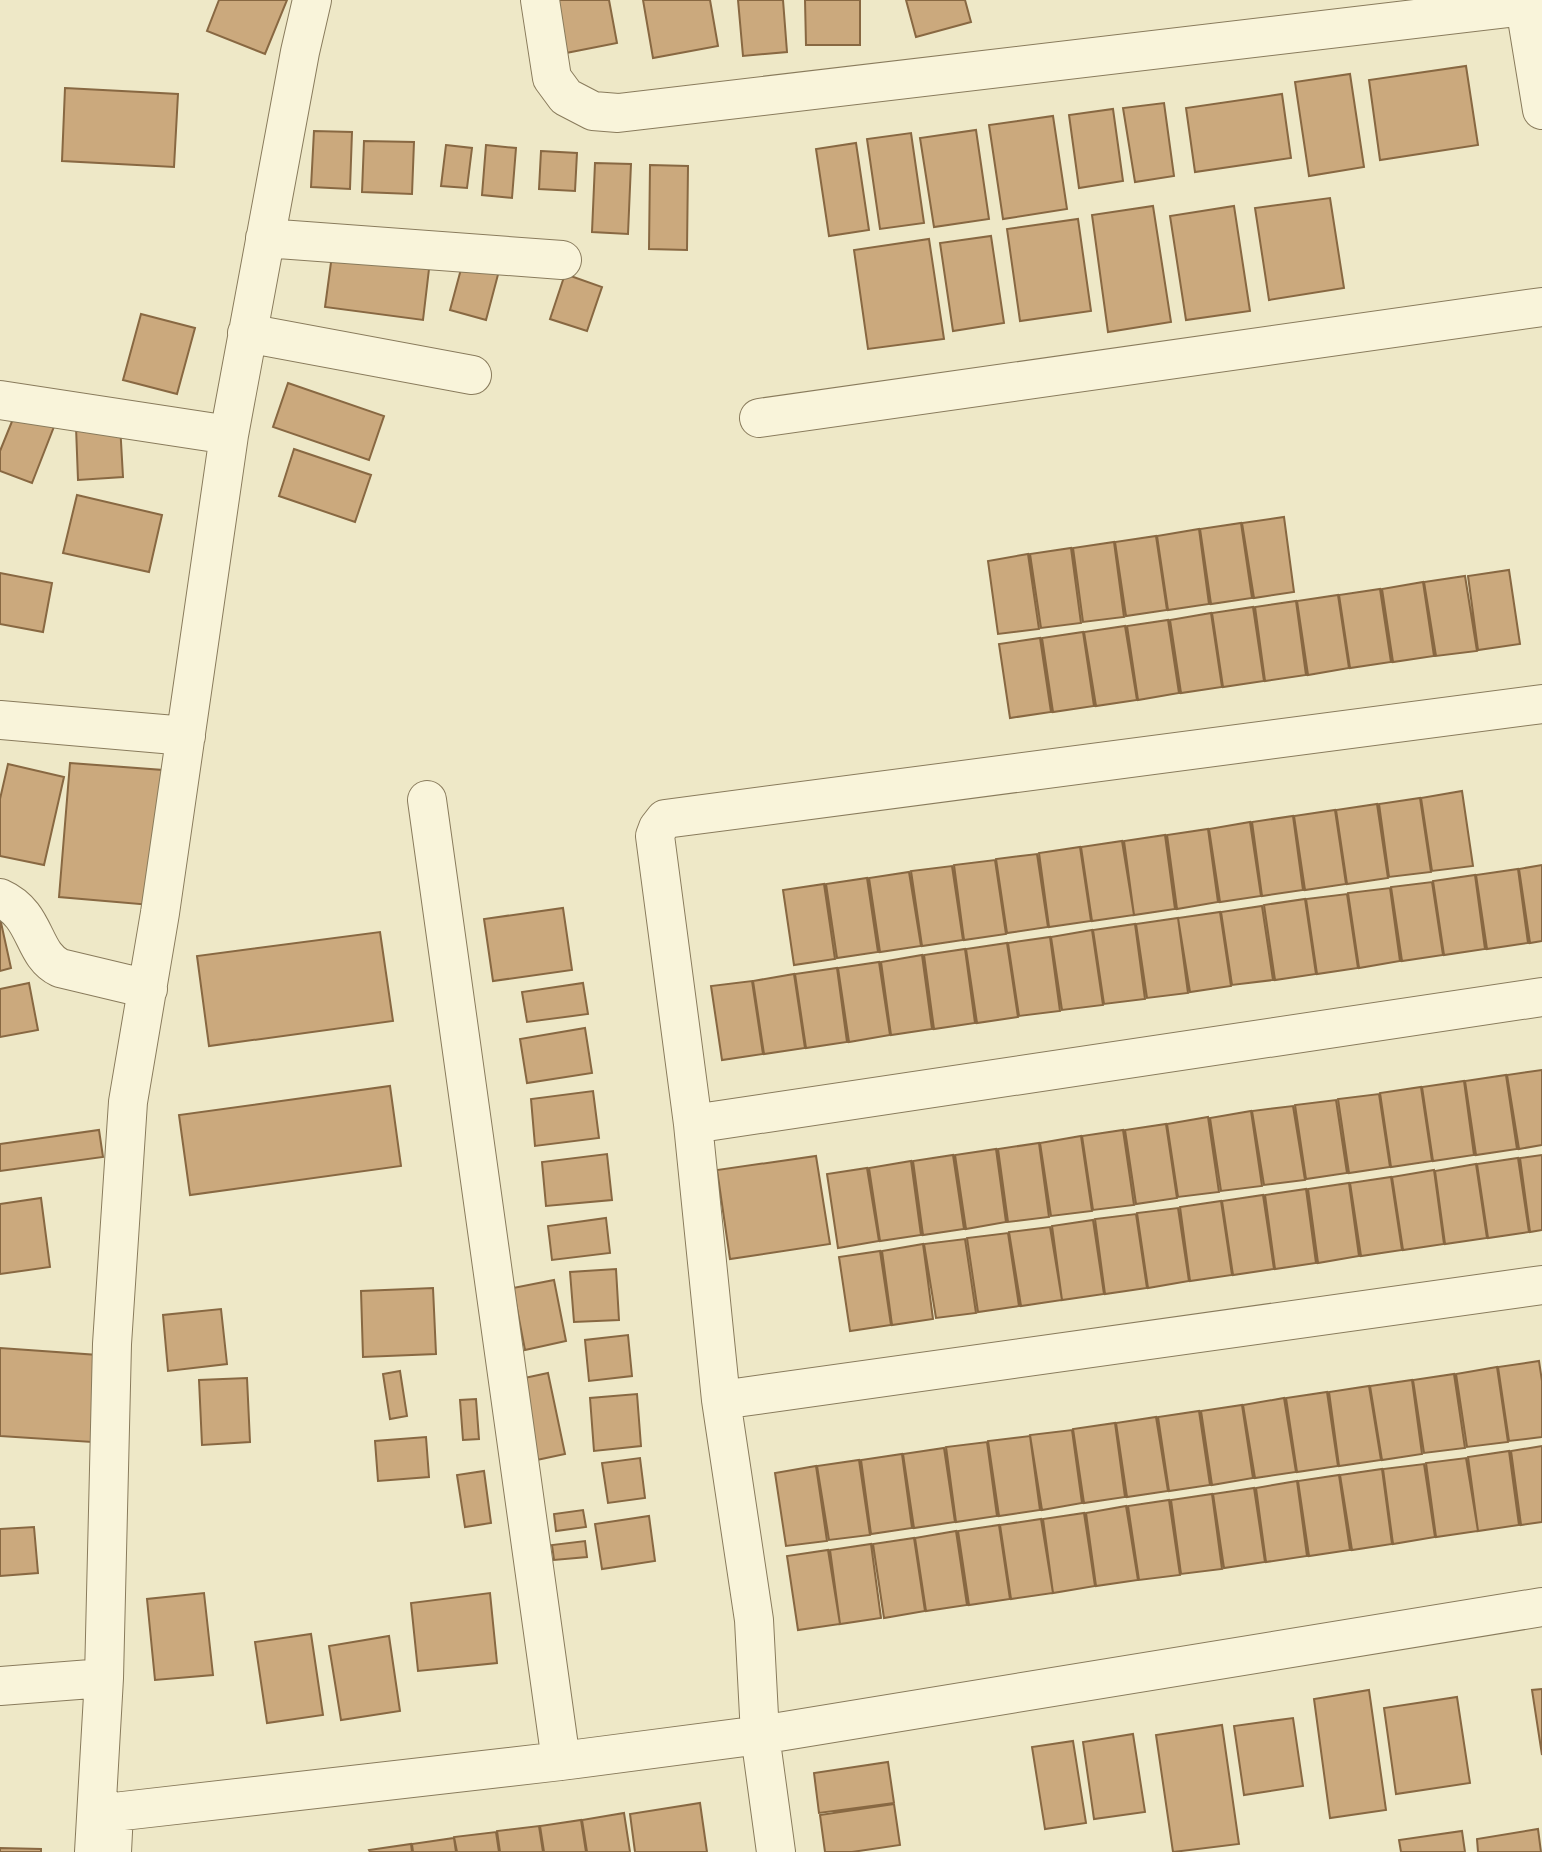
<svg xmlns="http://www.w3.org/2000/svg" width="1542" height="1852" viewBox="0 0 1542 1852" font-family="Merriweather,serif">
	<style>
		.building { fill: #cba97d; stroke: #886842; stroke-width: 2 }
		.lines { fill: none; stroke-linecap: round; stroke-linejoin: round }
		.minor-casing { stroke: #897b5c; stroke-width: 40 }
		.minor { stroke: #f9f4da; stroke-width: 38 }
	</style>
	<rect width="100%" height="100%" fill="#eee8c7"/>
	<!-- building -->
	<path class="building" d="M219,0H287L265,54L207,31Z
		M556,0H609L617,43L566,53Z
		M643,0H710L718,46L653,58Z
		M738,0H783L787,52L743,56Z
		M805,0H860V45H806Z
		M906,0H965L971,22L916,37Z
		M1466,66L1478,145L1380,160L1369,80Z
		M1350,74L1364,167L1309,176L1295,82Z
		M65,88L178,94L174,167L62,161Z
		M1282,94L1291,158L1195,172L1186,108Z
		M1164,103L1174,176L1135,182L1123,108Z
		M1113,109L1123,181L1079,188L1069,115Z
		M1053,116L1067,209L1003,219L989,125Z
		M976,130L989,219L934,227L920,138Z
		M314,131L352,132L350,189L311,187Z
		M911,133L924,223L880,229L867,139Z
		M364,141L414,142L412,194L362,192Z
		M856,143L869,230L829,236L816,149Z
		M446,145L472,148L467,188L441,186Z
		M486,145L516,148L512,198L482,195Z
		M541,151L577,153L575,191L539,189Z
		M595,163L631,164L628,234L592,232Z
		M650,165L688,166L687,250L649,249Z
		M1330,198L1344,288L1269,300L1255,208Z
		M1153,206L1171,322L1108,332L1092,215Z
		M1234,206L1250,311L1186,320L1170,216Z
		M1078,219L1091,311L1020,321L1007,229Z
		M991,236L1004,323L953,331L940,243Z
		M929,239L944,339L868,349L854,250Z
		M332,255L429,269L423,320L325,307Z
		M464,258L500,267L486,320L450,310Z
		M565,274L602,287L587,331L550,319Z
		M141,314L195,328L177,394L123,380Z
		M288,383L384,416L369,460L273,427Z
		M17,409L55,424L32,483L0,471V451Z
		M120,424L123,477L78,480L76,427Z
		M294,449L371,475L355,522L279,496Z
		M77,495L162,515L149,572L63,553Z
		M1284,517L1294,592L1254,598L1242,523Z
		M1241,523L1252,598L1211,604L1200,529Z
		M1199,529L1209,604L1168,610L1157,536Z
		M1156,536L1167,610L1126,616L1115,542Z
		M1114,542L1124,617L1083,622L1073,548Z
		M1071,548L1081,623L1041,628L1030,554Z
		M1028,554L1039,629L998,634L988,561Z
		M1509,570L1520,644L1478,650L1468,576Z
		M0,573L52,583L43,632L0,624Z
		M1465,576L1477,651L1436,656L1424,582Z
		M1423,582L1434,656L1393,662L1382,589Z
		M1380,589L1391,662L1350,668L1339,595Z
		M1338,595L1349,668L1308,675L1297,601Z
		M1296,601L1306,675L1265,681L1255,607Z
		M1253,607L1264,681L1223,687L1212,613Z
		M1211,613L1222,687L1181,693L1170,620Z
		M1168,620L1179,693L1138,700L1127,626Z
		M1125,626L1137,700L1096,706L1084,632Z
		M1083,632L1094,706L1053,712L1042,638Z
		M1040,638L1051,712L1010,718L999,644Z
		M70,763L163,770L151,905L59,897Z
		M8,764L64,777L44,865L0,856V799Z
		M1462,791L1473,866L1432,871L1421,798Z
		M1420,798L1431,872L1389,877L1379,804Z
		M1377,804L1388,878L1347,884L1336,810Z
		M1335,810L1346,884L1305,890L1294,816Z
		M1293,816L1303,890L1262,896L1252,822Z
		M1250,822L1261,896L1220,902L1209,829Z
		M1208,829L1218,902L1177,909L1167,835Z
		M1165,835L1175,909L1134,915L1124,841Z
		M1122,841L1134,915L1092,921L1081,847Z
		M1080,847L1091,921L1049,927L1039,853Z
		M1037,854L1048,927L1007,933L996,859Z
		M995,860L1006,934L964,940L954,865Z
		M1542,865V941L1530,943L1519,869Z
		M952,866L963,940L922,946L911,871Z
		M1518,869L1528,943L1487,949L1476,875Z
		M909,872L921,946L880,952L869,878Z
		M1475,875L1485,949L1444,955L1433,881Z
		M867,878L878,952L837,958L826,884Z
		M1432,882L1443,955L1402,961L1391,887Z
		M824,884L835,959L794,965L783,890Z
		M1390,888L1400,961L1359,968L1348,893Z
		M1347,894L1358,968L1317,974L1306,899Z
		M1305,899L1316,974L1275,980L1264,905Z
		M1262,906L1273,980L1232,985L1221,912Z
		M563,908L572,970L493,981L484,919Z
		M1220,912L1231,986L1190,992L1178,918Z
		M0,918L11,968L0,971Z
		M1178,918L1188,993L1147,998L1136,924Z
		M1135,924L1145,999L1104,1004L1093,930Z
		M1092,930L1103,1005L1062,1010L1051,937Z
		M380,932L393,1021L209,1046L197,956Z
		M1050,937L1060,1011L1019,1016L1008,943Z
		M1007,943L1018,1017L977,1023L966,949Z
		M965,949L975,1023L934,1029L924,955Z
		M922,955L932,1029L891,1035L881,962Z
		M879,962L890,1035L849,1042L838,968Z
		M837,968L847,1042L806,1048L795,974Z
		M794,974L805,1048L764,1054L753,981Z
		M752,981L763,1054L722,1060L711,986Z
		M29,983L38,1030L0,1037V989Z
		M583,983L588,1014L527,1022L522,992Z
		M585,1028L592,1073L527,1083L520,1039Z
		M1542,1070V1145L1519,1149L1507,1075Z
		M1506,1075L1517,1149L1476,1155L1465,1081Z
		M1464,1081L1474,1155L1433,1161L1422,1087Z
		M390,1086L401,1166L190,1195L179,1115Z
		M1421,1087L1432,1161L1391,1167L1380,1093Z
		M593,1091L599,1138L535,1146L531,1099Z
		M1379,1094L1390,1167L1349,1173L1338,1099Z
		M1336,1100L1347,1173L1306,1179L1295,1105Z
		M1293,1106L1305,1180L1264,1185L1252,1111Z
		M1251,1111L1262,1186L1221,1191L1210,1118Z
		M1208,1117L1219,1192L1178,1197L1167,1124Z
		M1166,1124L1177,1198L1136,1204L1125,1130Z
		M99,1130L103,1157L0,1171V1144Z
		M1123,1130L1134,1205L1093,1210L1082,1136Z
		M1081,1136L1092,1211L1051,1216L1040,1143Z
		M1039,1143L1049,1217L1008,1222L998,1149Z
		M996,1149L1006,1222L966,1229L955,1155Z
		M607,1154L612,1200L546,1206L542,1162Z
		M953,1155L964,1229L923,1235L913,1161Z
		M1542,1155V1230L1530,1232L1520,1158Z
		M816,1156L830,1244L730,1259L717,1170Z
		M1518,1158L1529,1232L1488,1238L1477,1164Z
		M911,1161L921,1235L880,1241L869,1168Z
		M1476,1164L1487,1238L1445,1244L1435,1171Z
		M867,1168L879,1241L838,1248L827,1174Z
		M1434,1170L1444,1244L1403,1250L1392,1177Z
		M1391,1177L1402,1250L1361,1256L1350,1183Z
		M1349,1183L1359,1256L1318,1263L1308,1189Z
		M1306,1189L1316,1263L1275,1269L1265,1195Z
		M1263,1195L1274,1269L1233,1275L1222,1201Z
		M41,1198L50,1267L0,1274V1204Z
		M1221,1201L1232,1275L1190,1281L1180,1207Z
		M1178,1208L1189,1281L1148,1288L1137,1213Z
		M1136,1214L1147,1288L1105,1294L1095,1219Z
		M606,1218L610,1253L552,1260L548,1226Z
		M1093,1220L1104,1294L1062,1300L1052,1226Z
		M1050,1227L1062,1300L1021,1306L1009,1232Z
		M1008,1233L1019,1306L978,1312L967,1238Z
		M965,1239L976,1313L936,1318L924,1244Z
		M923,1244L933,1319L892,1325L882,1251Z
		M880,1251L891,1325L850,1331L839,1257Z
		M616,1269L619,1320L574,1322L570,1272Z
		M554,1280L566,1341L525,1350L513,1288Z
		M433,1288L436,1354L363,1357L361,1291Z
		M221,1309L227,1364L168,1371L163,1315Z
		M628,1335L632,1376L589,1381L585,1340Z
		M0,1348L98,1355L92,1442L0,1436Z
		M1539,1361L1542,1381V1437L1509,1441L1498,1367Z
		M1497,1367L1508,1442L1467,1447L1456,1374Z
		M400,1371L407,1416L390,1419L383,1374Z
		M548,1373L565,1454L532,1461L515,1380Z
		M1454,1374L1465,1448L1424,1453L1413,1380Z
		M247,1378L250,1442L202,1445L199,1380Z
		M1412,1380L1422,1454L1382,1460L1370,1386Z
		M1369,1386L1381,1460L1339,1466L1329,1392Z
		M1327,1392L1338,1466L1297,1472L1286,1398Z
		M637,1394L641,1446L594,1451L590,1398Z
		M1284,1398L1296,1472L1255,1478L1243,1405Z
		M476,1399L479,1439L463,1440L460,1400Z
		M1242,1405L1253,1478L1212,1485L1201,1411Z
		M1199,1411L1210,1485L1169,1491L1158,1417Z
		M1156,1417L1168,1491L1127,1497L1116,1423Z
		M1115,1423L1125,1497L1084,1503L1073,1429Z
		M1072,1430L1082,1503L1042,1510L1030,1435Z
		M1030,1436L1040,1510L999,1516L988,1441Z
		M426,1437L429,1477L378,1481L375,1441Z
		M987,1442L997,1516L956,1522L946,1447Z
		M1542,1446V1522L1521,1525L1511,1451Z
		M944,1448L955,1522L914,1528L903,1454Z
		M1509,1451L1519,1525L1478,1531L1468,1457Z
		M902,1454L912,1528L871,1534L861,1460Z
		M640,1458L645,1498L608,1503L602,1463Z
		M1466,1458L1478,1531L1436,1537L1426,1463Z
		M859,1460L870,1535L829,1540L817,1466Z
		M1424,1464L1435,1537L1393,1544L1383,1469Z
		M816,1466L827,1541L786,1546L775,1473Z
		M1382,1469L1392,1544L1352,1550L1340,1475Z
		M484,1471L491,1523L465,1527L457,1475Z
		M1339,1475L1350,1550L1309,1556L1298,1481Z
		M1297,1481L1307,1556L1266,1562L1256,1488Z
		M1254,1488L1265,1562L1224,1568L1213,1494Z
		M1212,1494L1222,1569L1181,1574L1171,1500Z
		M1169,1500L1180,1575L1139,1580L1128,1506Z
		M1126,1506L1138,1580L1096,1586L1086,1513Z
		M583,1510L586,1527L556,1531L554,1514Z
		M1084,1513L1095,1586L1053,1593L1043,1519Z
		M649,1516L655,1561L602,1569L595,1524Z
		M1041,1519L1053,1593L1011,1599L1000,1525Z
		M999,1525L1010,1599L969,1605L958,1531Z
		M34,1527L38,1573L0,1576V1529Z
		M956,1531L967,1605L926,1611L915,1538Z
		M914,1538L925,1611L884,1618L873,1544Z
		M585,1541L587,1557L554,1560L552,1545Z
		M871,1544L881,1618L840,1624L830,1550Z
		M828,1550L840,1624L798,1630L787,1556Z
		M204,1593L213,1675L155,1680L147,1599Z
		M490,1593L497,1663L418,1671L411,1603Z
		M311,1634L323,1715L267,1723L255,1642Z
		M389,1636L400,1711L341,1720L329,1646Z
		M1542,1689V1755L1532,1690Z
		M1369,1690L1386,1810L1330,1818L1314,1699Z
		M1457,1697L1470,1783L1396,1794L1384,1708Z
		M1293,1718L1303,1786L1244,1795L1234,1726Z
		M1222,1725L1239,1844L1173,1852L1156,1735Z
		M1133,1734L1145,1812L1094,1819L1083,1742Z
		M1073,1741L1086,1823L1045,1829L1032,1747Z
		M888,1762L894,1803L819,1813L814,1773Z
		M700,1803L707,1852H635L630,1814Z
		M894,1804L900,1845L852,1852H825L820,1815Z
		M624,1813L630,1852H587L582,1820Z
		M581,1820L586,1852H544L540,1826Z
		M539,1826L543,1852H500L497,1831Z
		M1538,1829L1541,1852H1478L1477,1839Z
		M1462,1831L1465,1852H1401L1399,1840Z
		M496,1832L499,1852H457L454,1837Z
		M454,1838L456,1852H413L412,1844Z
		M411,1844L412,1852H370L369,1850Z
		M0,1848L41,1849V1852H0Z"/>
	<g class="lines">
		<defs>
			<path id="minor" d="M540,0L552,78L566,97L593,111L618,113L1542,4
				M1524,0L1542,110
				M265,238L562,260
				M247,333L472,375
				M0,400L229,435
				M759,418L1542,307
				M0,720L186,736
				M427,800L561,1761
				M0,898C38,915 31,954 60,968L148,989
				M693,1124L1542,997
				M721,1400L1542,1285
				M0,1686L104,1678
				M94,1852L104,1678L112,1344L128,1102L160,913L229,435L300,52L312,0
				M112,1852L114,1812L561,1761L760,1735L1542,1607
				M776,1852L760,1735L754,1620L721,1400L693,1124L655,836L658,828L665,819L1542,704"/>
		</defs>
		<!-- minor casing -->
		<use href="#minor" class="minor-casing"/>
		<!-- minor -->
		<use href="#minor" class="minor"/>
	</g>
</svg>
